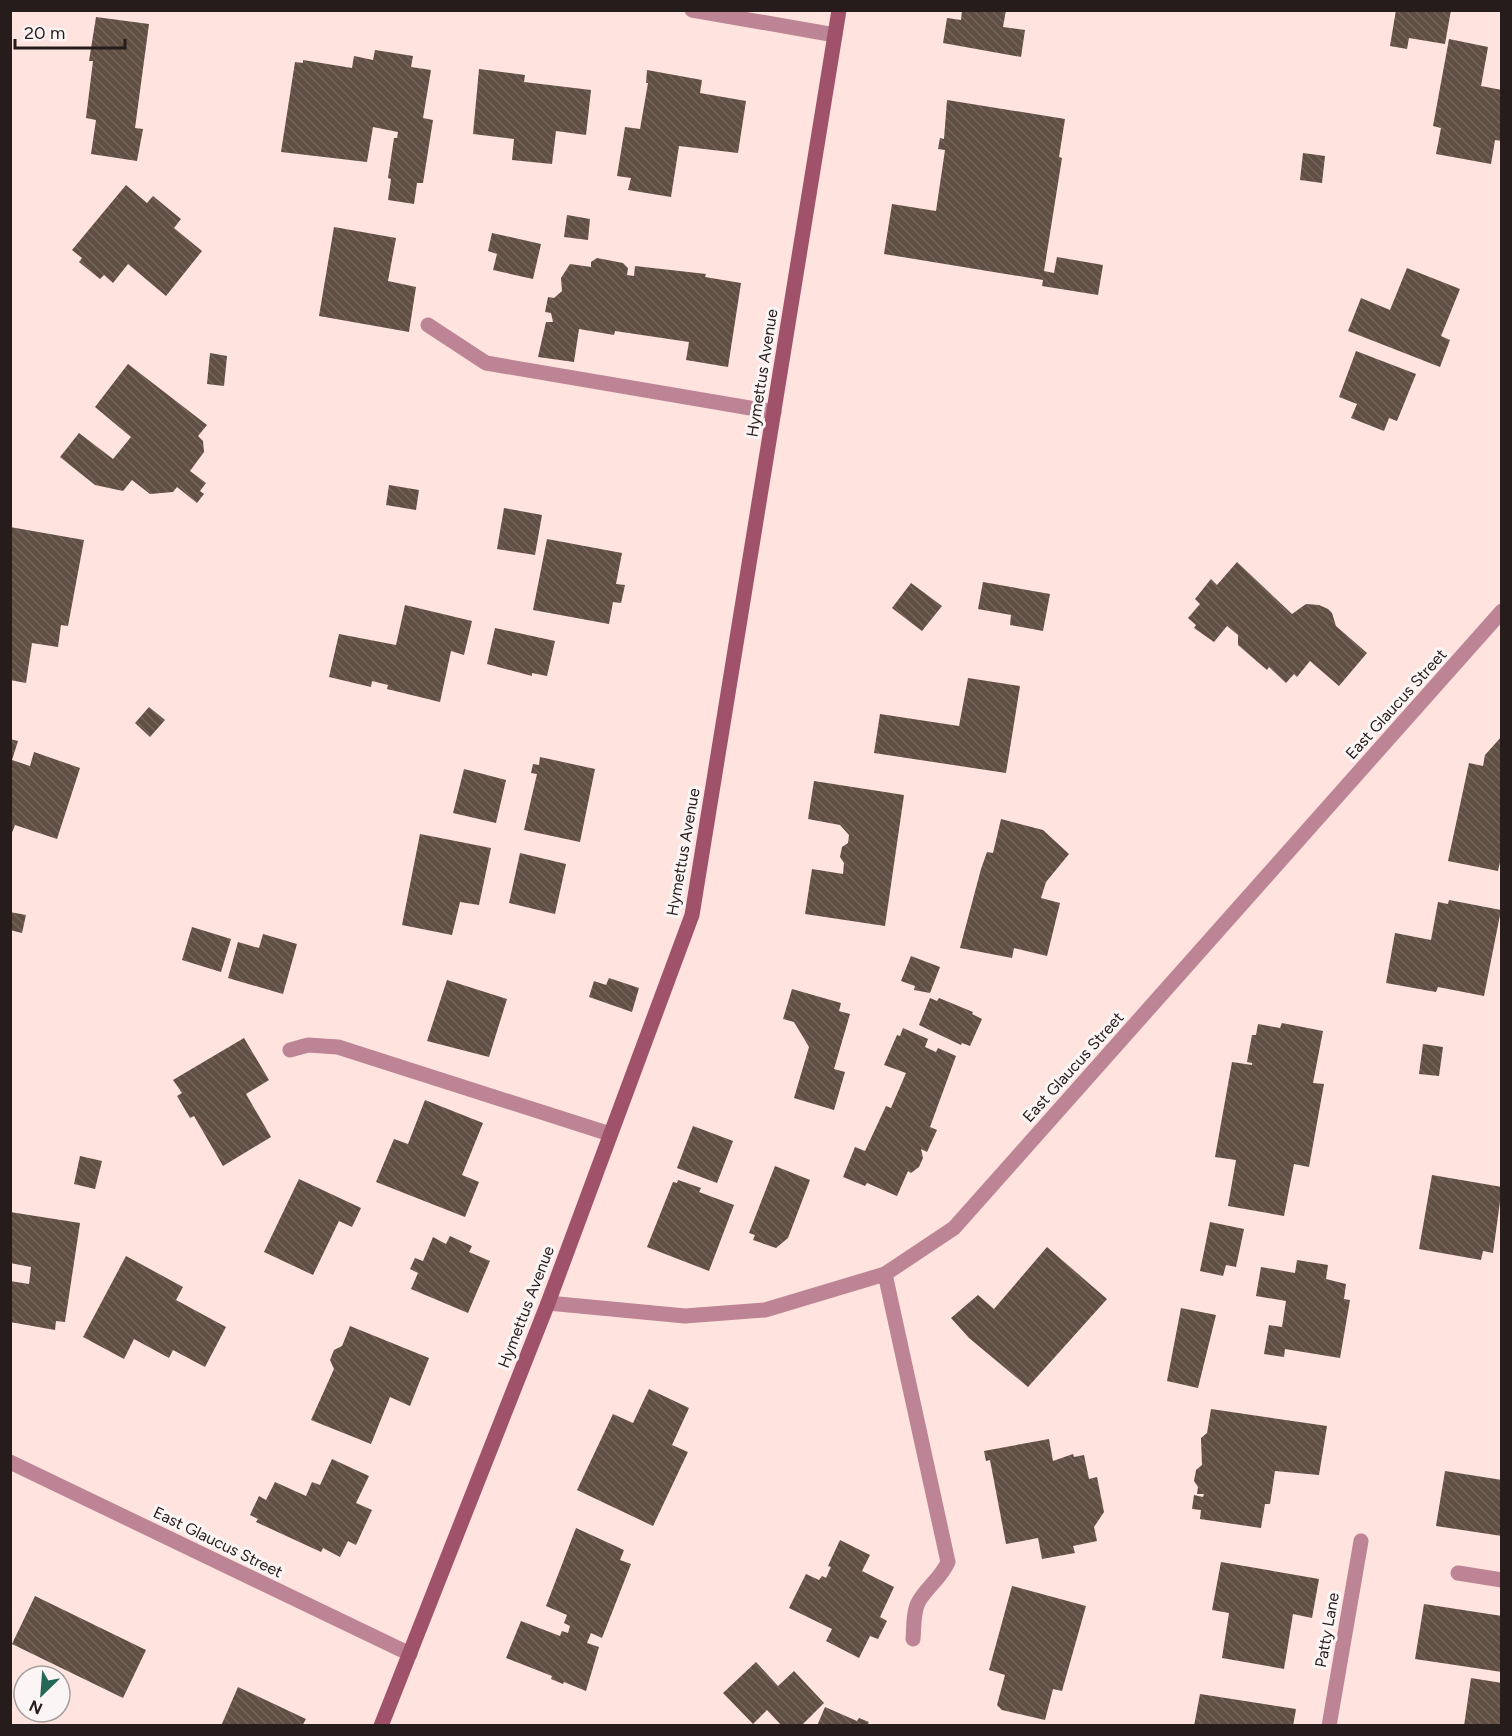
<svg xmlns="http://www.w3.org/2000/svg" width="1512" height="1736" viewBox="0 0 1512 1736" font-family="Figtree,sans-serif">
	<style>
		.building { fill: url(#building-back-hatch) }
		.lines { fill: none; stroke-linecap: round; stroke-linejoin: round }
		.lane { stroke: #bc8494; stroke-width: 15 }
		.street { stroke: #bc8494; stroke-width: 15 }
		.secondary { stroke: #a1526b; stroke-width: 15 }
		.labels { text-anchor: middle; dominant-baseline: central; stroke-width: 6; stroke-linejoin: round; paint-order: stroke }
		.street-label { font-size: 16px; fill: #261c1b; stroke: #fbf6f5 }
	</style>
	<defs>
		<pattern id="building-back-hatch" width="6" height="6" patternUnits="userSpaceOnUse" patternTransform="scale(1.5)"><rect width="6" height="6" fill="#604f42"/><path d="M-1 5l2 2M0 0l6 6M5-1l2 2" fill="none" stroke="#73655a"/></pattern>
	</defs>
	<rect width="100%" height="100%" fill="#fee3de"/>
	<!-- building -->
	<path class="building" d="M962,10H1006L1003,27L1025,30L1021,57L943,43L947,18L961,20Z
		M1396,10H1451L1445,44L1409,38L1407,49L1390,46Z
		M96,17L149,24L135,128L143,129L137,161L91,154L96,120L86,118L93,61H89Z
		M1449,39L1488,47L1481,86L1502,90V141L1495,140L1491,164L1436,154L1441,128L1433,126Z
		M375,50L413,56L411,67L431,70L423,118L433,120L423,183H417L414,204L388,200L391,179L388,178L394,138H397L398,132L373,127L367,162L281,152L295,62L303,63V60L352,68L354,56L373,60Z
		M479,69L525,75L524,82L591,90L586,135L556,131L552,164L512,160L514,139L473,134Z
		M647,70L702,80L700,93L746,101L738,153L679,146L671,197L628,190L631,178L617,176L625,127L640,129L648,83H646Z
		M947,100L1065,119L1059,157L1062,158L1044,271L1054,273L1057,257L1103,265L1098,295L1042,286L1043,280L884,254L892,204L936,211L945,150L938,149L940,138L944,139Z
		M1303,153L1325,156L1322,183L1300,180Z
		M126,185L147,203L153,196L181,219L174,228L202,251L166,296L128,264L113,283L104,275L100,279L79,262L82,258L72,250Z
		M567,215L590,219L588,240L564,237Z
		M334,227L396,238L388,281L416,287L409,332L319,316Z
		M492,233L541,244L533,279L493,270L497,254L488,251Z
		M597,258L623,263L628,268L627,275L634,276L635,266L706,274L705,277L741,283L728,367L686,360L689,342L615,331L614,335L579,329L574,362L538,357L546,322H553L551,313L545,312L548,297L554,298L562,291L561,278L570,264L591,267V262Z
		M1407,268L1460,289L1441,336L1450,340L1440,367L1348,331L1361,298L1390,310Z
		M1356,351L1416,374L1397,421L1389,418L1384,431L1351,418L1357,404L1339,397Z
		M210,353L227,356L224,386L207,384Z
		M128,364L207,425L198,436L203,441L204,452L190,471L206,483L200,491L204,494L197,503L177,487L173,492L150,494L132,480L123,491L95,485L60,457L79,433L113,459L131,437L95,407Z
		M389,485L419,490L416,510L386,505Z
		M504,508L542,515L535,555L497,549Z
		M10,527L84,540L68,626L61,625L58,647L32,643L26,683L10,680Z
		M547,539L622,553L616,584L625,585L621,603L613,602L609,624L533,610Z
		M1237,562L1292,614L1306,604L1319,605L1328,609L1332,613L1336,626L1367,653L1339,686L1310,661L1297,677L1294,674L1286,683L1269,667L1267,670L1238,645V635L1227,626L1214,642L1194,628L1196,625L1188,618L1200,604L1195,599L1211,579L1217,585Z
		M983,582L1050,594L1043,631L1010,625L1011,615L978,609Z
		M911,583L942,606L922,631L892,608Z
		M405,605L472,621L464,655L451,651L440,702L387,689L388,685L372,681L371,687L329,677L339,634L396,645Z
		M495,628L555,641L547,676L532,673V676L487,664Z
		M968,678L1020,686L1006,773L874,753L880,714L959,726Z
		M149,707L165,720L150,737L135,723Z
		M1502,736V853L1498,871L1448,861L1469,763L1483,766L1485,755Z
		M10,739L18,741L12,760L30,766L34,752L80,768L57,839L15,825L10,838Z
		M540,757L595,769L580,842L524,830L537,774L531,773L533,764L539,765Z
		M464,769L506,780L496,823L453,813Z
		M814,781L904,795L885,926L805,914L812,869L843,874L844,863L840,857L842,847L848,843L849,835L840,825L808,819Z
		M1001,819L1043,830L1069,854L1046,882L1041,898L1060,903L1047,956L1014,948L1012,958L960,948L981,869L987,852L993,853Z
		M420,834L491,848L479,905L460,902L452,935L402,925Z
		M520,853L566,864L555,914L509,903Z
		M1449,900L1501,910L1484,996L1438,987L1436,992L1386,983L1395,933L1431,940L1438,902L1448,904Z
		M10,912L26,915L22,933L10,930Z
		M192,927L231,939L221,972L182,960Z
		M263,934L297,944L283,994L228,978L238,942L259,948Z
		M911,956L940,967L930,993L914,990L915,986L901,981Z
		M609,978L639,988L632,1012L589,997L594,981L606,985Z
		M447,980L507,999L489,1057L427,1041Z
		M792,989L841,1003L839,1011L850,1014L834,1069L845,1072L834,1110L794,1098L809,1047L794,1022L783,1019Z
		M930,998L937,1001L939,998L973,1012L972,1014L982,1019L970,1046L962,1043L961,1045L919,1025Z
		M1282,1023L1323,1031L1313,1083L1324,1084L1309,1167L1294,1164L1284,1216L1228,1206L1236,1160L1215,1157L1232,1062L1252,1065V1063L1247,1062L1252,1035H1256L1258,1024L1280,1028Z
		M903,1028L928,1039L925,1047L936,1052L938,1048L956,1056L930,1127L937,1130L927,1152L921,1149L923,1158L919,1167L911,1173L908,1171L897,1196L867,1183L865,1186L843,1177L855,1147L865,1151L886,1106L891,1108L906,1073L884,1065L897,1035L900,1036Z
		M244,1038L269,1080L246,1094L271,1137L223,1166L194,1116L190,1118L177,1096L182,1093L173,1080Z
		M1423,1044L1443,1047L1439,1076L1419,1074Z
		M425,1100L483,1123L462,1175L479,1182L465,1217L376,1182L394,1139L408,1144Z
		M693,1126L733,1141L717,1183L677,1168Z
		M80,1156L102,1161L95,1189L74,1184Z
		M775,1166L810,1180L788,1238L776,1248L753,1240L755,1235L749,1233Z
		M1432,1175L1502,1187L1493,1253L1483,1251L1481,1260L1419,1249Z
		M299,1179L361,1208L352,1227L339,1221L313,1275L264,1252Z
		M678,1180L701,1188L699,1192L734,1205L709,1271L647,1247L673,1182L677,1183Z
		M10,1212L80,1223L65,1322L56,1321L55,1330L10,1322V1281L29,1284L31,1267L10,1263Z
		M1210,1222L1244,1229L1236,1267L1226,1265L1223,1276L1200,1271Z
		M450,1236L472,1246L469,1252L490,1261L468,1313L411,1289L418,1273L410,1269L415,1258L423,1261L433,1237L446,1244Z
		M1047,1247L1107,1299L1028,1387L969,1338L951,1318L978,1295L994,1309Z
		M126,1256L183,1287L176,1300L226,1327L205,1367L173,1350L169,1358L134,1339L124,1359L83,1337Z
		M1297,1260L1328,1265L1326,1279L1346,1284L1344,1299L1350,1300L1340,1358L1285,1349L1284,1357L1264,1354L1269,1325L1282,1327L1286,1301L1256,1296L1261,1267L1295,1273Z
		M1181,1308L1216,1315L1198,1388L1167,1381Z
		M350,1326L429,1358L410,1406L390,1397L371,1444L311,1420L334,1369L330,1360L334,1350L342,1346Z
		M649,1389L689,1408L672,1445L688,1452L653,1526L577,1490L613,1414L633,1423Z
		M1211,1409L1327,1426L1319,1475L1275,1471L1270,1504H1265L1261,1528L1200,1519L1201,1510L1192,1509L1194,1495L1203,1497L1204,1494H1197L1198,1487L1194,1481L1196,1470L1202,1465L1201,1438L1207,1433Z
		M1049,1439L1053,1461L1073,1454L1074,1457L1084,1455L1089,1479L1097,1477L1104,1512L1094,1527L1097,1541L1073,1546L1075,1553L1042,1559L1038,1538L1006,1544L990,1460L986,1461L984,1451Z
		M332,1459L369,1476L356,1503L372,1510L356,1545L348,1541L340,1557L323,1548L321,1552L256,1522L258,1519L250,1515L259,1496L266,1500L275,1482L306,1496L312,1482L320,1485Z
		M1445,1471L1502,1480V1536L1436,1526Z
		M576,1528L624,1550L620,1560L631,1564L602,1638L591,1633L587,1643L599,1647L586,1691L564,1682L563,1684L551,1679L552,1676L506,1658L521,1621L560,1636L562,1631L568,1633L570,1626L564,1623L567,1615L546,1606Z
		M840,1540L870,1555L862,1571L894,1587L880,1617L887,1621L878,1639L870,1636L859,1658L826,1641L832,1629L789,1608L806,1574L819,1580L822,1576L826,1578L831,1567L828,1566Z
		M1221,1562L1319,1579L1312,1618L1293,1614L1284,1669L1222,1658L1229,1613L1212,1610Z
		M1012,1586L1086,1606L1062,1691L1053,1689L1045,1720L1002,1710L997,1705L1005,1675L989,1670Z
		M35,1596L146,1650L123,1698L12,1644Z
		M1424,1604L1502,1616V1672L1415,1659Z
		M756,1662L778,1686L794,1671L824,1703L801,1726H782L767,1710L753,1724L723,1693Z
		M1471,1678L1502,1683V1726H1464Z
		M238,1687L306,1719L302,1726H221Z
		M1200,1694L1296,1709L1293,1726H1194Z
		M825,1707L857,1721L859,1718L869,1722L867,1726H817Z"/>
	<g class="lines">
		<!-- lane -->
		<path class="lane" d="M290,1050L308,1045L338,1047L610,1134
			M885,1274L948,1562C941,1578 928,1586 919,1601C913,1611 914,1628 913,1639
			M1458,1573L1502,1580"/>
		<!-- street -->
		<path class="street" d="M692,10L835,35
			M428,325L486,363L774,412
			M548,1303L685,1316L765,1310L885,1274L954,1228L1502,611
			M10,1462L410,1654
			M1329,1726L1361,1541"/>
		<!-- secondary -->
		<path class="secondary" d="M381,1726L548,1303L692,915L839,10"/>
	</g>
	<g class="labels">
		<!-- street labels -->
		<g class="street-label">
			<text transform="translate(762 373) rotate(-81)">Hymettus Avenue</text>
			<text transform="translate(1396 704) rotate(-48)">East Glaucus Street</text>
			<text transform="translate(683 852) rotate(-80)">Hymettus Avenue</text>
			<text transform="translate(1073 1067) rotate(-48)">East Glaucus Street</text>
			<text transform="translate(526 1307) rotate(-69)">Hymettus Avenue</text>
			<text transform="translate(218 1542) rotate(26)">East Glaucus Street</text>
			<text transform="translate(1327 1630) rotate(-80)">Patty Lane</text>
		</g>
	</g>
	<!-- border -->
	<rect width="1512" height="1736" fill="none" stroke="#261c1b" stroke-width="24"/>
	<!-- north arrow -->
	<g transform="translate(42 1694) rotate(205)"><circle r="28" fill="#fbf6f5" stroke="#a69f9e" stroke-width="1.5"/>
	<path d="M0-4.5L10 22L0 15L-10 22Z" fill="#246756"/>
	<text y="-9" font-size="16" font-weight="bold" text-anchor="middle" fill="#261c1b">N</text>
	</g>
	<!-- scale -->
	<path d="M15 39v9h110v-9" fill="none" stroke="#261c1b" stroke-width="3"/>
	<text x="24" y="39" font-size="18" fill="#261c1b" stroke="#fbf6f5" stroke-width="4.5" paint-order="stroke">20 m</text>
</svg>
